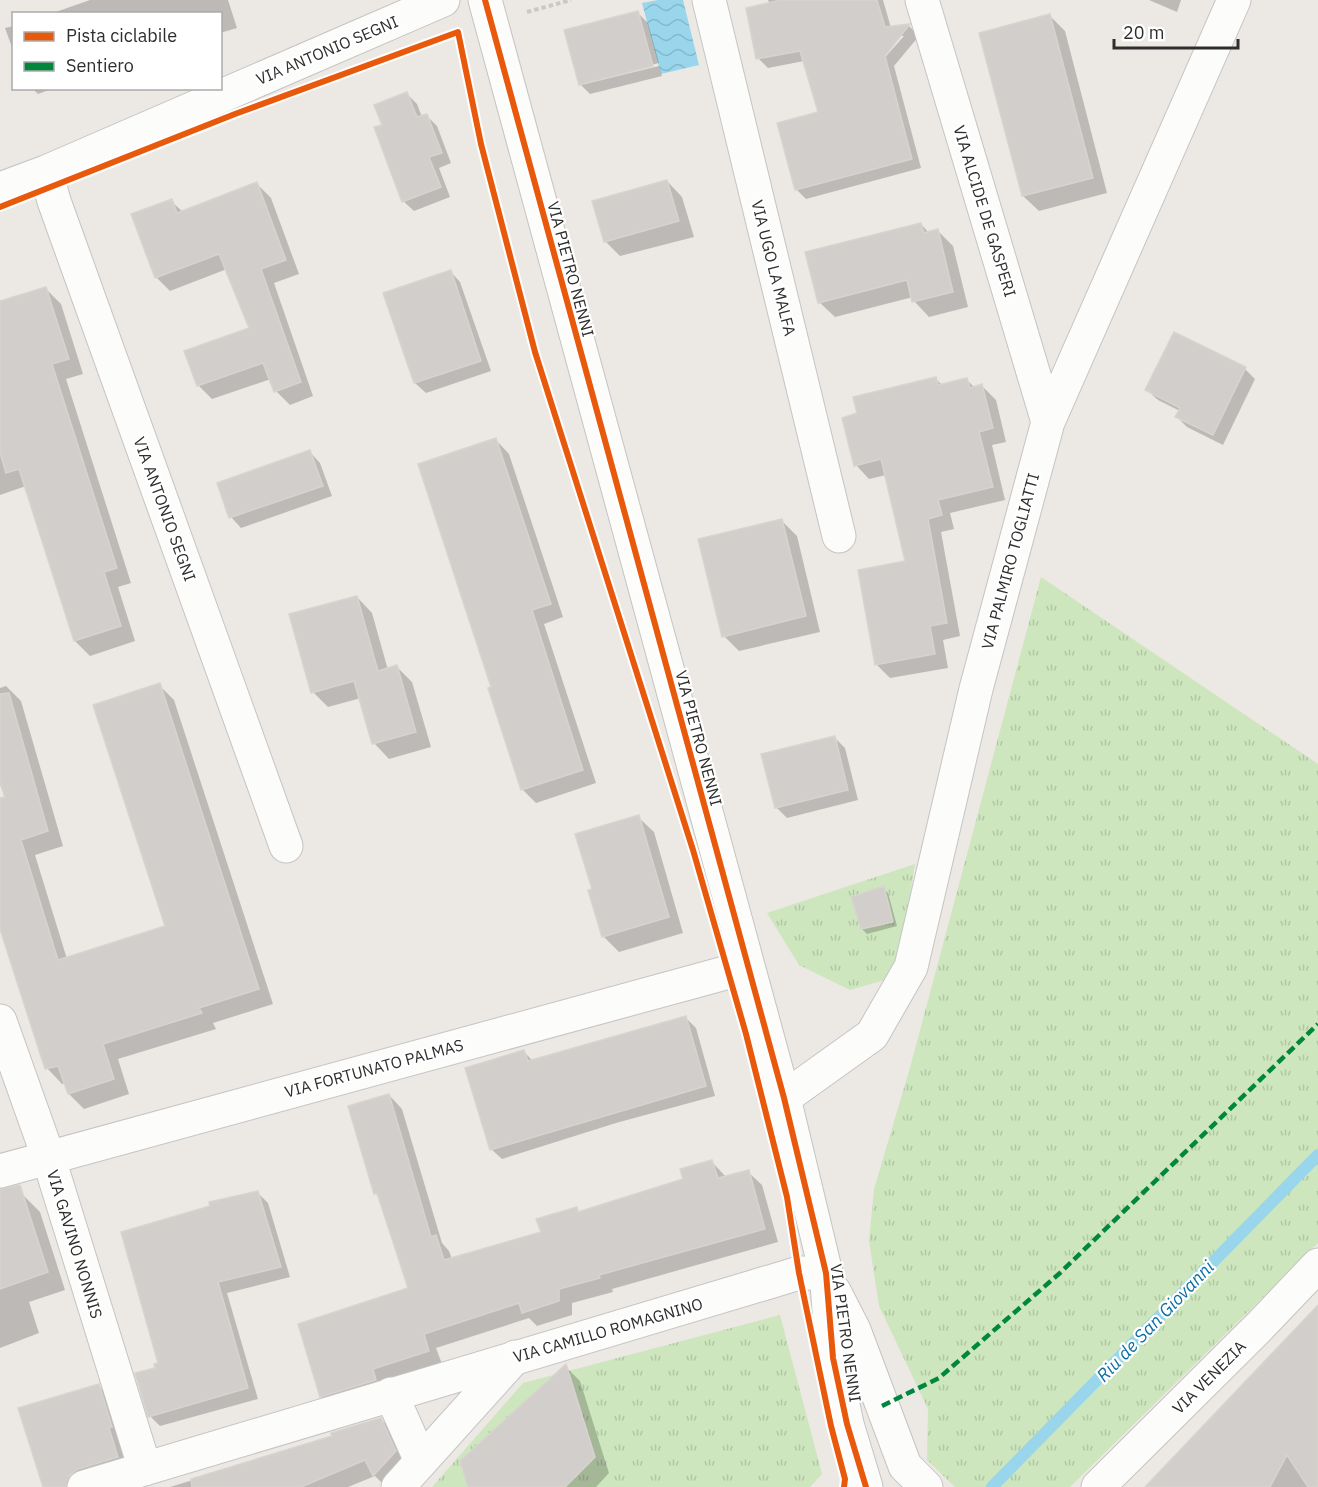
<svg xmlns="http://www.w3.org/2000/svg" width="1318" height="1487" viewBox="0 0 1318 1487" font-family="'IBM Plex Sans',sans-serif">
	<style>
		.grass { fill: url(#grass-tufts) }
		.water { fill: url(#water-waves) }
		.shadow { fill: #0003; fill-rule: evenodd }
		.lines { fill: none; stroke-linecap: round; stroke-linejoin: round }
		.stream { stroke: #99d6ec; stroke-width: 12 }
		.building { fill: #d1cecb; stroke: #d7d4d0; stroke-width: 1.5 }
		.street-casing { stroke: #c5c4c5; stroke-width: 35 }
		.secondary-casing { stroke: #c5c4c5; stroke-width: 35 }
		.path { stroke: #c9c9c8; stroke-width: 4; stroke-dasharray: 4.5 3; stroke-linecap: butt }
		.street { stroke: #fcfcfb; stroke-width: 33 }
		.secondary { stroke: #fcfcfb; stroke-width: 33 }
		.quiet { stroke: #00873e; stroke-width: 4.5; stroke-dasharray: 9 4.5; stroke-linecap: butt }
		.cycleway-casing { stroke: #fff; stroke-width: 10 }
		.cycleway { stroke: #e8590c; stroke-width: 6 }
		.labels { text-anchor: middle; dominant-baseline: central; stroke-width: 4.5; stroke-linejoin: round; paint-order: stroke }
		.street-label { font-size: 16px; fill: #2e2e2e; stroke: #fff }
		.water-label { font-size: 18px; font-style: italic; fill: #0d6fa3; stroke: #fff }
	</style>
	<defs>
		<pattern id="grass-tufts" width="24" height="20" patternUnits="userSpaceOnUse" patternTransform="scale(1.5)"><rect width="24" height="20" fill="#cee6be"/><path d="M3 7l-1-3M5 7V3M7 7l1-3M15 17l-1-3M17 17v-4M19 17l1-3" fill="none" stroke="#b1c6a4"/></pattern>
		<pattern id="water-waves" width="16" height="10" patternUnits="userSpaceOnUse" patternTransform="scale(1.5)"><rect width="16" height="10" fill="#99d6ec"/><path d="M0 5q4-4 8 0t8 0" fill="none" stroke="#84b8cb"/></pattern>
	</defs>
	<rect width="100%" height="100%" fill="#ece8e4"/>
	<!-- grass -->
	<path class="grass" d="M1041,577L1318,764V1243L1070,1487H955L927,1460L928,1409L879,1306L869,1241L874,1189L911,1064Z
		M915,864L901,952L885,980L850,990L799,965L767,913Z
		M780,1315L822,1474L810,1487H432L523,1383Z"/>
	<!-- water -->
	<path class="water" d="M658,0H683L699,65L661,74L642,3Z"/>
	<!-- shadow -->
	<path class="shadow" d="M90,0H228L237,28L220,33V14H50Z
		M768,0H883L891,28L909,26L919,36L894,66L921,168L806,199L796,189L820,113L804,61L768,68L758,58L770,4ZM900,36H904L881,62L879,60Z
		M1149,0H1181L1177,12Z
		M638,13L648,23L659,63L585,81V84L659,66L662,76L590,94L580,84Z
		M1050,16L1065,31L1107,193L1039,211L1023,196Z
		M14,26V53L5,28Z
		M32,88H54L38,94Z
		M407,94L417,104L422,117L426,115L437,126L451,163L439,168L450,197L414,211L403,201L384,126Z
		M667,181L682,197L694,237L620,256L605,241Z
		M257,184L271,198L299,274L274,283L313,396L290,405L276,391L271,379L212,399L198,385L251,329L227,269L170,291L156,277L171,201L183,212Z
		M921,224L929,233L938,231L953,246L968,307L929,317L914,301L913,297L835,317L819,302Z
		M450,271L460,282L491,371L426,393L415,383L385,294Z
		M46,289L61,304L83,374L66,379L131,583L118,587L135,641L90,656L75,641L26,486L0,495V303Z
		M1245,369L1255,379L1223,445L1187,427L1177,417L1180,411L1158,400L1147,390Z
		M936,379L943,386L967,380L975,388L982,386L996,400L1006,442L992,445L1005,500L950,513L954,529L941,532L960,636L943,640L948,668L890,678L877,665L907,562L886,475L869,479L856,465Z
		M496,440L509,454L563,617L544,624L596,783L536,803L522,789L493,688Z
		M310,452L320,463L332,496L241,528L231,517L219,483Z
		M782,521L797,536L820,632L739,651L724,636Z
		M357,597L372,613L388,670L397,667L412,682L431,747L389,759L374,743L361,698L328,707L313,692Z
		M159,685L174,700L273,1004L213,1023L216,1029L118,1059L129,1094L84,1109L69,1094L66,1083L62,1084L47,1068L5,938L0,930V834L15,829L0,784V688L6,686L21,701L63,846L35,855L67,959L167,927Z
		M834,737L845,748L858,800L787,818L776,807Z
		M638,817L654,832L683,933L619,952L603,936L594,890Z
		M883,888L888,893L897,926L867,934L862,929Z
		M686,1018L696,1028L715,1096L616,1123L502,1159L491,1149L524,1052L533,1061Z
		M389,1095L402,1109L442,1243L449,1251L452,1259L543,1233L576,1209L580,1213L685,1180L712,1162L726,1177L748,1172L762,1185L778,1242L612,1289L613,1292L572,1303V1315L537,1326L529,1318L436,1348L442,1364L335,1410L321,1396L410,1289L380,1198L375,1193Z
		M258,1193L268,1203L290,1277L227,1293L258,1399L160,1426L150,1416L157,1369Z
		M22,1194L40,1212L65,1290L29,1302L39,1333L0,1348V1200Z
		M1318,1307V1487H1147Z
		M565,1366L580,1381L609,1473L596,1487H509Z
		M99,1386L109,1396L124,1458L49,1480Z
		M381,1419L395,1434L409,1466L386,1487L375,1476L348,1487H170L333,1437Z"/>
	<g class="lines">
		<!-- stream -->
		<path class="stream" d="M992,1487L1318,1155"/>
	</g>
	<!-- building -->
	<path class="building" d="M781,0H877L885,27L910,24L885,56L912,159L795,190L777,123L818,112L800,51L756,59L746,8Z
		M638,11L653,66L579,85L564,30Z
		M1050,14L1093,178L1022,196L979,33Z
		M407,92L417,117L427,114L442,153L429,157L441,187L402,202L374,127L382,125L374,105Z
		M667,180L679,221L604,242L592,201Z
		M257,182L286,260L261,269L301,382L274,392L263,363L197,386L184,351L249,328L219,254L155,278L131,214L172,199L177,213Z
		M921,223L924,233L938,229L953,292L912,302L907,280L818,303L805,252Z
		M451,270L481,361L414,383L383,293Z
		M46,287L69,359L52,364L117,568L104,572L121,626L74,641L19,469L6,473L0,453V301Z
		M1174,332L1246,367L1213,435L1175,417L1180,408L1145,390Z
		M936,377L938,385L967,378L970,388L982,384L993,428L979,432L993,487L938,500L942,515L928,519L947,623L930,626L935,654L875,665L858,570L905,561L881,459L854,466L842,418L857,413L853,397Z
		M496,438L551,604L532,610L583,770L521,790L488,688L491,687L418,464Z
		M310,450L323,486L229,518L217,483Z
		M782,519L806,616L722,637L698,539Z
		M357,596L378,671L397,665L416,732L372,744L354,681L311,693L289,614Z
		M160,683L259,989L199,1008L202,1013L103,1044L114,1079L68,1094L58,1066L45,1069L0,929V798L5,797L0,781V694L9,693L48,831L21,840L58,960L165,926L93,705Z
		M835,736L848,790L775,808L761,754Z
		M639,815L669,917L602,937L588,890L592,889L575,834Z
		M884,886L893,922L861,929L851,897Z
		M686,1016L706,1086L490,1150L465,1068L524,1050L528,1061Z
		M389,1094L431,1237L436,1235L444,1260L541,1232L536,1219L577,1207L578,1212L683,1179L680,1169L712,1160L718,1178L749,1170L765,1229L599,1275L600,1278L559,1289V1301L522,1313L519,1303L424,1334L429,1351L373,1369L376,1380L320,1397L298,1324L408,1288L377,1193L374,1194L348,1106Z
		M20,1185L48,1272L0,1289V1189Z
		M258,1191L281,1267L218,1282L248,1388L148,1417L135,1373L155,1368L154,1364L158,1363L121,1232L210,1206L209,1202Z
		M1318,1305V1487H1308L1287,1455L1270,1487H1145Z
		M566,1364L595,1457L565,1487H468L460,1461Z
		M99,1384L112,1427L109,1428L118,1457L78,1469L70,1475L66,1487H43L18,1408Z
		M381,1418L396,1451L373,1476L365,1460L301,1487H192L191,1479L332,1436L331,1433Z"/>
	<g class="lines">
		<defs>
			<path id="street" d="M709,0L839,536
				M922,0L1048,422
				M46,172L54,201L286,846
				M0,189L46,172L443,0
				M0,1021L48,1156L145,1469
				M784,1098L872,1035L911,967L976,689L1048,422L1234,0
				M0,1171L747,967
				M391,1394L421,1461
				M84,1487L786,1277L799,1273H826
				M398,1487L515,1357
				M1098,1487L1259,1327L1318,1265"/>
			<path id="secondary" d="M485,0L784,1098L826,1273L833,1358L847,1424L866,1487
				M834,1291L854,1330L905,1466L926,1487"/>
		</defs>
		<!-- street casing -->
		<use href="#street" class="street-casing"/>
		<!-- secondary casing -->
		<use href="#secondary" class="secondary-casing"/>
		<!-- path -->
		<path class="path" d="M527,12L571,0"/>
		<!-- street -->
		<use href="#street" class="street"/>
		<!-- secondary -->
		<use href="#secondary" class="secondary"/>
		<!-- quiet -->
		<path class="quiet" d="M882,1406L939,1378L1060,1273L1318,1024"/>
		<defs>
			<path id="cycleway" d="M485,0L784,1098L826,1273L833,1358L847,1424L866,1487
				M0,207L235,114L458,32L481,144L535,352L693,850L746,1034L787,1197L799,1273L831,1426L845,1479L844,1487"/>
		</defs>
		<!-- cycleway casing -->
		<use href="#cycleway" class="cycleway-casing"/>
		<!-- cycleway -->
		<use href="#cycleway" class="cycleway"/>
	</g>
	<g class="labels">
		<!-- street labels -->
		<g class="street-label">
			<text transform="translate(327 50) rotate(-23)">VIA ANTONIO SEGNI</text>
			<text transform="translate(985 211) rotate(73)">VIA ALCIDE DE GASPERI</text>
			<text transform="translate(774 268) rotate(76)">VIA UGO LA MALFA</text>
			<text transform="translate(571 269) rotate(75)">VIA PIETRO NENNI</text>
			<text transform="translate(165 509) rotate(70)">VIA ANTONIO SEGNI</text>
			<text transform="translate(1010 561) rotate(-75)">VIA PALMIRO TOGLIATTI</text>
			<text transform="translate(699 738) rotate(75)">VIA PIETRO NENNI</text>
			<text transform="translate(374 1068) rotate(-15)">VIA FORTUNATO PALMAS</text>
			<text transform="translate(75 1244) rotate(73)">VIA GAVINO NONNIS</text>
			<text transform="translate(608 1330) rotate(-16)">VIA CAMILLO ROMAGNINO</text>
			<text transform="translate(846 1333) rotate(82)">VIA PIETRO NENNI</text>
			<text transform="translate(1209 1377) rotate(-45)">VIA VENEZIA</text>
		</g>
		<!-- water labels -->
		<g class="water-label">
			<text transform="translate(1155 1321) rotate(-46)">Riu de San Giovanni</text>
		</g>
	</g>
	<!-- legend -->
	<rect x="12" y="12" width="210" height="78" fill="#ffffff" stroke="#ababab" stroke-width="1.5"/>
	<rect x="24" y="32" width="30" height="9" fill="#e8590c" stroke="#ababab" stroke-width="1.5"/>
	<text x="66" y="42" font-size="18" fill="#2e2e2e">Pista ciclabile</text>
	<rect x="24" y="62" width="30" height="9" fill="#00873e" stroke="#ababab" stroke-width="1.5"/>
	<text x="66" y="72" font-size="18" fill="#2e2e2e">Sentiero</text>
	<!-- scale -->
	<path d="M1114 39v9h124v-9" fill="none" stroke="#2e2e2e" stroke-width="3"/>
	<text x="1123" y="39" font-size="18" fill="#2e2e2e" stroke="#ffffff" stroke-width="4.5" paint-order="stroke">20 m</text>
</svg>
